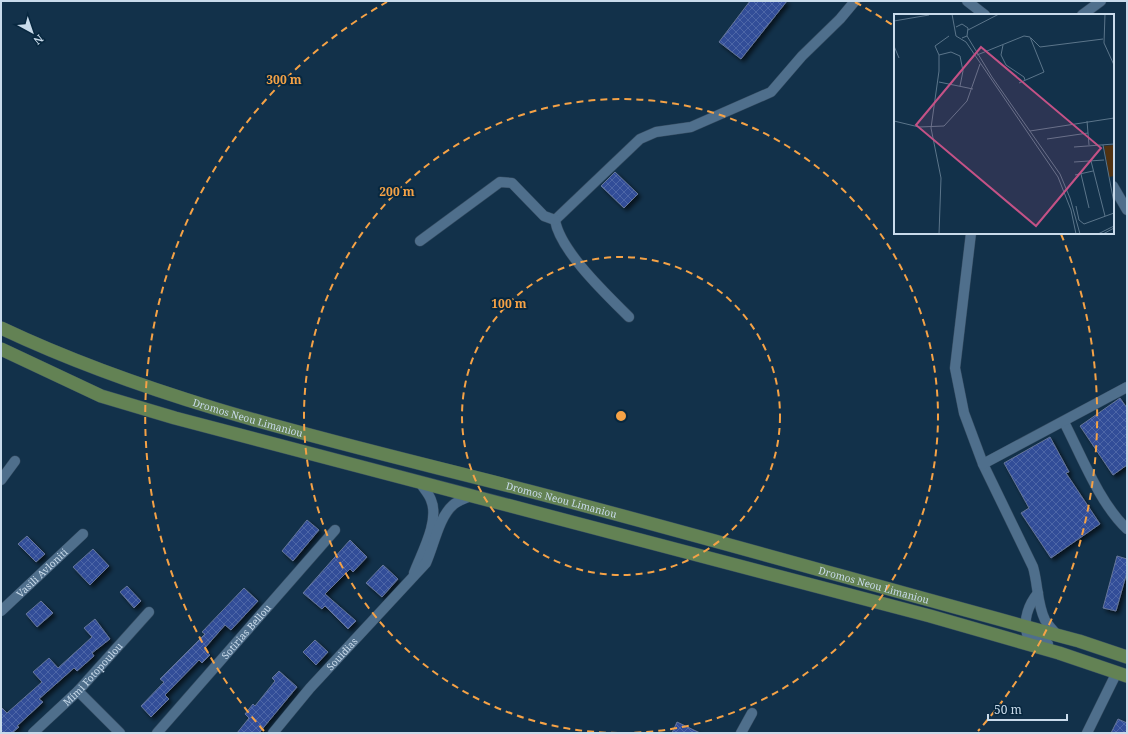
<svg xmlns="http://www.w3.org/2000/svg" width="1128" height="734" viewBox="0 0 1128 734" font-family="'Noto Serif',serif">
	<style>
		.building { fill: url(#building-cross-hatch); stroke: #667699; filter: url(#shadow) }
		.lines { fill: none; stroke-linecap: round; stroke-linejoin: round }
		.minor-casing { stroke: #344b60; stroke-width: 11 }
		.major-casing { stroke: #344b60; stroke-width: 14 }
		.minor { stroke: #4f6f8c; stroke-width: 10 }
		.major { stroke: #638254; stroke-width: 13 }
		.ring { fill: none; stroke: #f5a246; stroke-width: 2; stroke-dasharray: 7 5 }
		.labels { text-anchor: middle; dominant-baseline: central; stroke-width: 4; stroke-linejoin: round; paint-order: stroke }
		.street-label { font-size: 10px; fill: #c9dbeb; stroke: #07273f }
		.inset-road { fill: none; stroke: #5b758a; stroke-width: 1 }
		.view { fill: #c45286; fill-opacity: 0.15; stroke: #c45286; stroke-width: 2 }
		.inset-edge { fill: none; stroke: #c9dbeb; stroke-width: 2 }
		.centre { fill: #f5a246; stroke: #07273f; stroke-width: 2 }
		.ring-label { font-size: 12px; text-anchor: middle; font-weight: bold; fill: #f5a246; stroke: #07273f; stroke-width: 4; stroke-linejoin: round; paint-order: stroke }
	</style>
	<defs>
		<pattern id="building-cross-hatch" width="8" height="8" patternUnits="userSpaceOnUse"><rect width="8" height="8" fill="#304d98"/><path d="M0 0l8 8M0 8l8-8" fill="none" stroke="#4d66a7"/></pattern>
		<filter id="shadow"><feDropShadow dx="3" dy="3" stdDeviation="2" flood-color="#0009"/></filter>
	</defs>
	<rect width="100%" height="100%" fill="#12314a"/>
	<!-- building -->
	<path class="building" d="M750,1H787L741,59L719,42Z
		M615,172L638,194L624,208L601,186Z
		M1120,398L1127,408V465L1113,475L1080,426Z
		M1050,437L1069,472L1066,473L1100,524L1051,558L1021,513L1029,508L1004,463Z
		M307,520L319,530L293,561L282,551Z
		M27,536L45,554L36,562L18,544Z
		M350,540L367,557L353,572L350,569L325,594L356,621L348,629L325,606L322,609L303,593Z
		M93,549L109,566L90,585L73,567Z
		M1117,556L1127,559V572L1116,611L1103,608Z
		M383,565L398,579L382,597L366,583Z
		M127,586L141,601L134,608L120,592Z
		M244,588L258,601L231,630L225,625L204,649L210,655L202,663L199,660L165,695L169,699L151,717L141,706L164,682L160,679L205,634L202,632Z
		M41,601L53,613L37,627L26,614Z
		M95,619L110,639L92,653L94,656L77,671L74,668L39,699L43,702L17,726L19,727L12,733H1V707L7,713L42,682L33,672L49,658L58,668L92,637L84,628Z
		M315,640L328,652L316,665L303,652Z
		M279,671L297,687L259,733H237L249,718L245,714L253,704L255,706L275,681L272,678Z
		M1118,719L1127,723V733H1111Z
		M677,722L700,733H672Z"/>
	<g class="lines">
		<defs>
			<g id="minor">
				<path d="M967,1L985,15"/>
				<path d="M1082,15L1101,1"/>
				<path d="M1113,186L1127,210"/>
				<path d="M555,220L640,139L656,132L691,127L771,92L802,56L840,19L855,1"/>
				<path d="M555,220C560,251 607,295 629,317"/>
				<path d="M971,233L955,368L964,413L983,464L1033,567C1038,584 1037,604 1045,620C1048,625 1053,630 1057,635"/>
				<path d="M420,241L500,182L512,183L544,216L555,220"/>
				<path d="M1064,422C1081,455 1100,504 1127,529"/>
				<path d="M983,464L1127,387"/>
				<path d="M1,480L15,461"/>
				<path d="M414,573C421,554 440,521 431,500C429,494 424,489 421,484"/>
				<path d="M1038,593C1029,604 1023,619 1027,634L1048,644"/>
				<path id="s1" d="M1,611L83,534"/>
				<path d="M78,691L120,733"/>
				<path id="s2" d="M33,733L78,691L149,612"/>
				<path id="s3" d="M157,733L335,530"/>
				<path id="s4" d="M273,733L310,688L426,563C434,545 439,517 453,505C457,501 464,499 470,496"/>
				<path d="M741,733L752,713"/>
				<path d="M1087,733L1117,672"/>
			</g>
			<g id="major">
				<path id="s5" d="M1,328C168,407 351,445 529,491C713,539 896,592 1079,641L1127,657"/>
				<path d="M1,349L101,396L175,418L930,616L1059,653L1127,676"/>
			</g>
		</defs>
		<!-- minor casing -->
		<use href="#minor" class="minor-casing"/>
		<!-- major casing -->
		<use href="#major" class="major-casing"/>
		<!-- minor -->
		<use href="#minor" class="minor"/>
		<!-- major -->
		<use href="#major" class="major"/>
	</g>
	<!-- distance rings -->
	<g class="ring">
		<circle cx="621" cy="416" r="159"/>
		<path d="M618 733A317 317 0 1 1 624 733"/>
		<path d="M264 731A476 476 0 0 1 387 2M855 2A476 476 0 0 1 894 26M1061 234A476 476 0 0 1 978 731"/>
	</g>
	<g class="labels">
		<!-- street labels -->
		<g class="street-label">
			<text stroke="none"><textPath href="#s5" startOffset="263">Dromos Neou Limaniou</textPath></text>
			<text stroke="none"><textPath href="#s5" startOffset="587">Dromos Neou Limaniou</textPath></text>
			<text stroke="none"><textPath href="#s1" startOffset="56">Vasili Avloniti</textPath></text>
			<text stroke="none"><textPath href="#s5" startOffset="911">Dromos Neou Limaniou</textPath></text>
			<text stroke="none"><textPath href="#s3" startOffset="135">Sotirias Bellou</textPath></text>
			<text stroke="none"><textPath href="#s4" startOffset="105">Souidias</textPath></text>
			<text stroke="none"><textPath href="#s2" startOffset="84">Mimi Fotopoulou</textPath></text>
		</g>
	</g>
	<!-- overview -->
	<g transform="translate(894 14)">
		<rect width="220" height="220" fill="#12314a"/>
		<path d="M220,131V162L215,163L210,132Z" fill="#503211"/>
		<path class="inset-road" d="M58,0L62,22L72,28L164,163L177,196L182,220M211,0L210,29L220,51M0,7L35,1M62,13L68,10L74,14L73,22L68,24M74,16L105,0M73,22L98,63L166,160L176,184L186,220M137,24L146,33L209,25M109,31L107,41L112,51L130,63L131,66M0,32L5,44M45,41L57,38L66,42L69,57L66,72M83,41L130,22L136,23L150,58L125,69M45,68L79,75M0,107L25,113L50,112L73,87L86,50M193,107L195,131M136,117L220,104M153,125L194,119M209,131L220,189M180,133L220,130M197,147L211,202M180,148L210,146M187,160L195,194M181,161L199,157M182,192L185,206L190,210L220,199M45,220L47,164L37,114L45,57V41L41,32L55,22M204,220L220,212M209,220L220,214"/>
		<path class="view" d="M87,33L207,134L142,212L22,111Z"/>
		<rect width="220" height="220" class="inset-edge"/>
	</g>
	<circle cx="621" cy="416" r="6" class="centre"/>
	<g class="ring-label">
		<text x="284" y="84">300 m</text>
		<text x="397" y="196">200 m</text>
		<text x="509" y="308">100 m</text>
	</g>
	<!-- border -->
	<rect width="1128" height="734" fill="none" stroke="#c9dbeb" stroke-width="4"/>
	<!-- north arrow -->
	<g transform="translate(32 32) rotate(140)" stroke="#07273f" stroke-width="3" paint-order="stroke">
	<path d="M0-3L7 15L0 10L-7 15Z" fill="#c9dbeb"/>
	<text y="-6" font-size="11" font-weight="bold" text-anchor="middle" fill="#c9dbeb">N</text>
	</g>
	<!-- scale -->
	<path d="M988 714v6h79v-6" fill="none" stroke="#c9dbeb" stroke-width="2"/>
	<text x="994" y="714" font-size="12" fill="#c9dbeb" stroke="#07273f" stroke-width="3" paint-order="stroke">50 m</text>
</svg>
